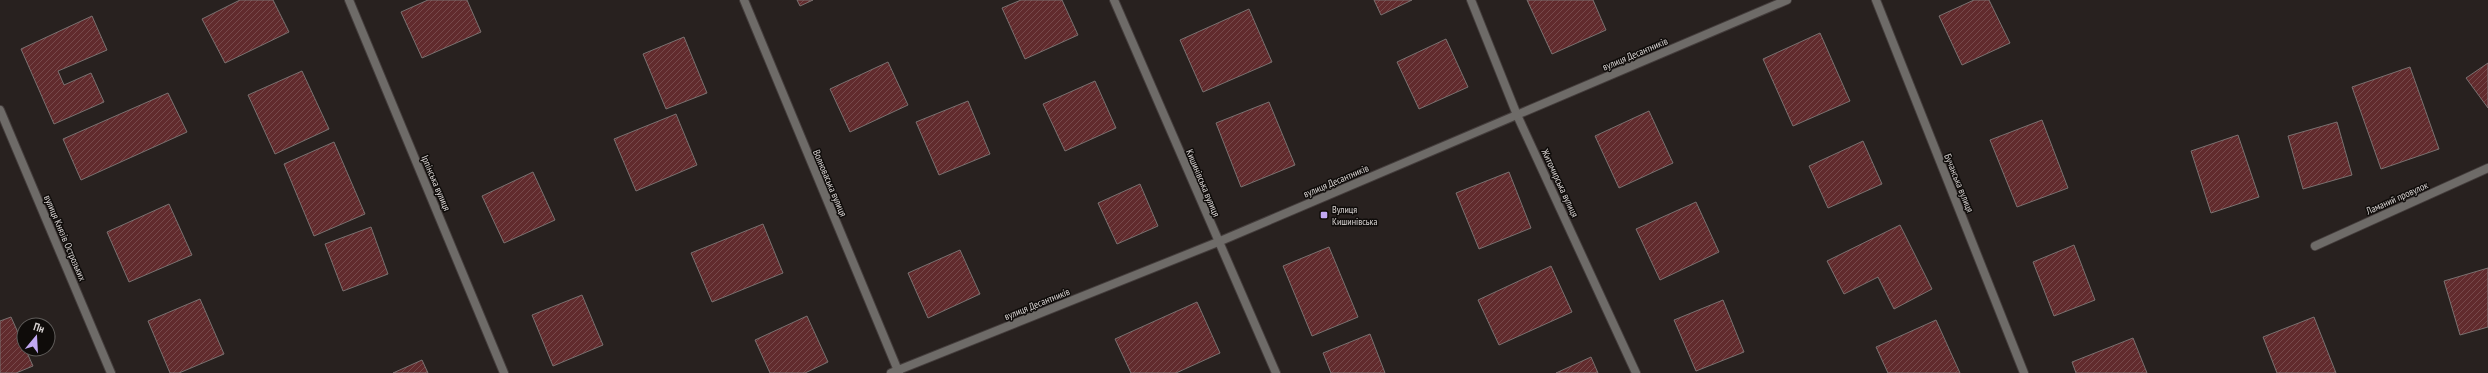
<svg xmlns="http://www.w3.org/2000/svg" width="2488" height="373" viewBox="0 0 2488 373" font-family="'PT Sans Narrow',sans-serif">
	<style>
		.building { fill: url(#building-hatch); stroke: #7a7170 }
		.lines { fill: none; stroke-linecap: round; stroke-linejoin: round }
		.minor-casing { stroke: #443d3c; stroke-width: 10 }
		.tertiary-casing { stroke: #443d3c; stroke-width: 10 }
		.minor { stroke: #6e6b68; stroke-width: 8 }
		.tertiary { stroke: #6e6b68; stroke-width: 8 }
		.poi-dot { fill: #c1a8f3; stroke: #0f0c0a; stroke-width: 1.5 }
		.labels { text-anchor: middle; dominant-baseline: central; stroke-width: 3; stroke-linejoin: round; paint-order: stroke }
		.street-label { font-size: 10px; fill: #d8d3d2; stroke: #0f0c0a }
		.poi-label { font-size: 10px; fill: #d8d3d2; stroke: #0f0c0a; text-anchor: start }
	</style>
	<defs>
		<pattern id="building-hatch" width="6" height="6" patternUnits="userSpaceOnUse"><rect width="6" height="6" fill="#612b2d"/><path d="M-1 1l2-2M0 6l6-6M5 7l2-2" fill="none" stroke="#77494b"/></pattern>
	</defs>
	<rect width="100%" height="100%" fill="#28211f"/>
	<!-- building -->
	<path class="building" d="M240,0H273L289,32L225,63L202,19Z
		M428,0H467L481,32L422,58L401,12Z
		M797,0H813L800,6Z
		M1021,0H1062L1078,35L1025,59L1002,8Z
		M1374,0H1412L1381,15Z
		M1527,0H1593L1606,30L1552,54Z
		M1974,0H1989L2010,43L1962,65L1939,16Z
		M1249,9L1272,62L1203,92L1180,40Z
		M92,16L107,50L58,71L64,85L91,73L104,102L54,124L21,49Z
		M1820,33L1850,101L1793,126L1763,59Z
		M684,37L707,93L666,109L643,54Z
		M1446,39L1468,87L1419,109L1397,62Z
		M888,62L908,105L850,132L830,89Z
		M2488,63V108L2466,78Z
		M2410,67L2439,149L2381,169L2352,87Z
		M302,71L329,129L275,154L248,95Z
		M1095,81L1116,128L1065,151L1043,104Z
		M168,93L187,132L81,180L63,139Z
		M968,101L990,154L939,175L916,122Z
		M1269,102L1295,165L1241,187L1216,123Z
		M1649,111L1673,163L1619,188L1595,136Z
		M676,114L697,165L636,191L614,139Z
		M2042,120L2068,188L2017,207L1990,140Z
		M2337,122L2352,175L2303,189L2288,136Z
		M2238,135L2259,197L2211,213L2191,151Z
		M1863,141L1882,184L1828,208L1809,166Z
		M334,142L365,214L314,236L284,164Z
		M533,172L555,220L504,243L482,196Z
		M1509,172L1531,228L1479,249L1456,193Z
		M1140,184L1158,226L1117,244L1098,203Z
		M1696,202L1719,252L1660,280L1636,229Z
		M169,204L192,255L129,282L107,232Z
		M763,224L783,273L712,302L691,253Z
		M1900,225L1932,289L1894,309L1878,277L1844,294L1827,261Z
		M371,227L388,274L343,291L325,244Z
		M2074,245L2095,300L2054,316L2033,262Z
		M1329,247L1358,317L1312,336L1283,266Z
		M960,250L980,294L928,318L908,273Z
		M1551,266L1572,312L1499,345L1478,300Z
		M2488,268V327L2460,335L2444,281Z
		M582,295L603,345L553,366L532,315Z
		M200,299L224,354L179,373H170L148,321Z
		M1723,300L1744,352L1696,371L1674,320Z
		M1197,302L1220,353L1176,373H1131L1115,339Z
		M807,316L828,362L805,373H770L755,340Z
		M11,317L33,366L16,373H0V321Z
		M2314,317L2336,373H2277L2263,337Z
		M1936,320L1960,373H1888L1876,347Z
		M1370,334L1385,373H1331L1323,353Z
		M2133,338L2147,373H2076L2072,362Z
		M1591,357L1598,373H1556Z
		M422,360L428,373H393Z"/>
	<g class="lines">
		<defs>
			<path id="minor" d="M349,0L504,373
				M744,0L899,373
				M1114,0L1276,373
				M1471,0L1517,115L1636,373
				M1876,0L2024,373
				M0,110L111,373
				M2315,246L2488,168"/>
			<path id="tertiary" d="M891,373L1218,242L1787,0"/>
		</defs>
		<!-- minor casing -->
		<use href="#minor" class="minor-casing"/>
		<!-- tertiary casing -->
		<use href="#tertiary" class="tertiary-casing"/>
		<!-- minor -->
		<use href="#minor" class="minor"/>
		<!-- tertiary -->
		<use href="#tertiary" class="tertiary"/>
	</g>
	<!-- markers -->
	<rect class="poi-dot" x="1320" y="211" width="8" height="8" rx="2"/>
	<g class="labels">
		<!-- street labels -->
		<g class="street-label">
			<text transform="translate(1635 54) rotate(-23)">вулиця Десантників</text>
			<text transform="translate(1336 181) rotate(-23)">вулиця Десантників</text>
			<text transform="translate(436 183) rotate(67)">Ірпінська вулиця</text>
			<text transform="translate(830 183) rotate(67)">Волноваська вулиця</text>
			<text transform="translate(1203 183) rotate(67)">Кишинівська вулиця</text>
			<text transform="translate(1560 183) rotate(65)">Житомирська вулиця</text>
			<text transform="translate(1959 183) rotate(68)">Бучанська вулиця</text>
			<text transform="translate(2397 198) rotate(-24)">Ламаний провулок</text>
			<text transform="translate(65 238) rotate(67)">вулиця Князів Острозьких</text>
			<text transform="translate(1037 304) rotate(-22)">вулиця Десантників</text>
		</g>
		<!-- poi labels -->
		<g class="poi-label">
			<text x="1332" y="209">Вулиця<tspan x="1332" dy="12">Кишинівська</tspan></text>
		</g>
	</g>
	<!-- north arrow -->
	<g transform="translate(36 337) rotate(18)"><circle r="19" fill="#0f0c0a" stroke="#5f5c5a"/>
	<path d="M0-3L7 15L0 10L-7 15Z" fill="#c1a8f3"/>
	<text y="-6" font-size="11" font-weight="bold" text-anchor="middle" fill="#d8d3d2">Пн</text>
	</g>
</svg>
